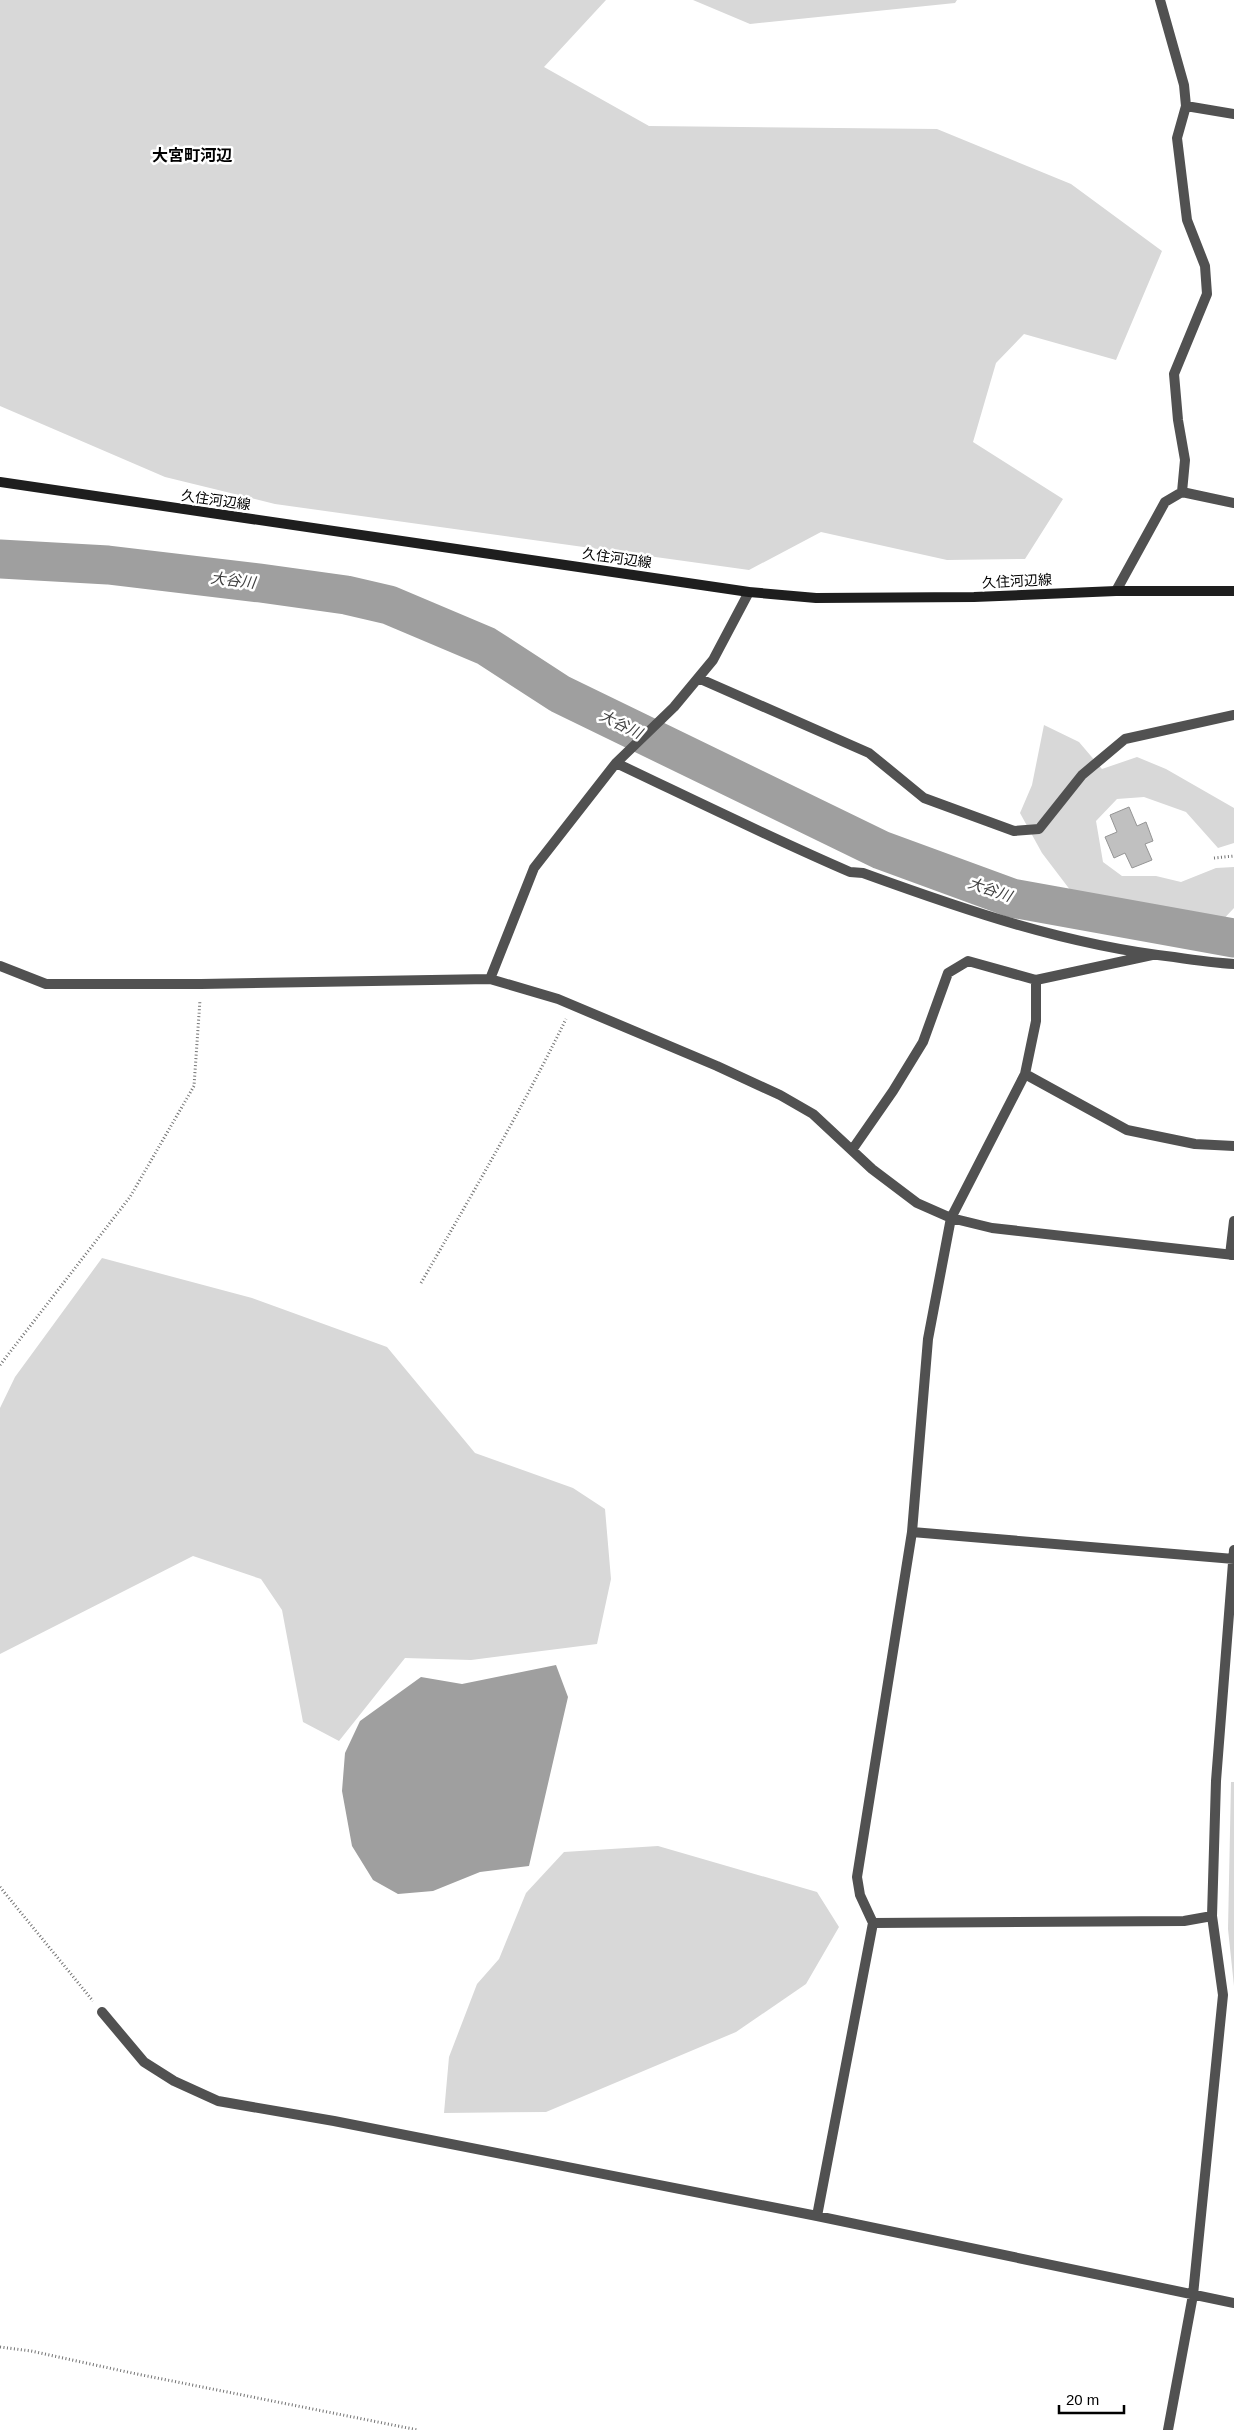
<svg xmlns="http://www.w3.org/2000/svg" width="1234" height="2430" viewBox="0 0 1234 2430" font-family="Arial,'Noto Sans JP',sans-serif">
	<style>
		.green { fill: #d8d8d8 }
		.water { fill: #9f9f9f }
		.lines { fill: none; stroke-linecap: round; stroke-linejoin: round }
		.river { stroke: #9f9f9f; stroke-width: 39 }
		.building { fill: #c0c0c0; stroke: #959595 }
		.path { stroke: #737373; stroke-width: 3; stroke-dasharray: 1 2.5; stroke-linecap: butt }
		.street { stroke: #515151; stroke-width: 10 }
		.secondary { stroke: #1e1e1e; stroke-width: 10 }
		.labels { text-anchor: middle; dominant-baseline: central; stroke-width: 5; stroke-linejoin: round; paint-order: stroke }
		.street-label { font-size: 14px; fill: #000; stroke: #fff }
		.water-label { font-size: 15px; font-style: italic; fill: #404040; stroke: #fff }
		.quarter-label { font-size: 16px; font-weight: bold; fill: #000; stroke: #fff }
	</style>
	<rect width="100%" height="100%" fill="#fff"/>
	<!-- green -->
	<path class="green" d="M0,0H606L544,67L649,126L937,129L1071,184L1162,251L1116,360L1024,334L996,363L973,442L1063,499L1025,559L947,560L821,532L749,570L275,504L165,477L0,406Z
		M693,0H957L955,3L750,24Z
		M1044,725L1079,742L1102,769L1137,757L1166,769L1234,808V843L1218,848L1186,812L1144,797L1117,799L1096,821L1103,862L1122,876H1156L1181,882L1216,868L1234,867V908L1217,926L1077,899L1042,853L1020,813L1032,785Z
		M102,1258L252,1298L387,1347L475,1453L573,1488L605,1509L611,1579L597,1644L471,1660L405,1658L339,1741L303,1722L282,1610L261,1579L193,1556L0,1654V1408L15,1377Z
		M1231,1782H1234V1986L1228,1929Z
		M658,1846L817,1892L839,1927L806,1984L736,2032L546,2112L444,2113L449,2057L477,1984L499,1959L526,1893L564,1852Z"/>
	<!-- water -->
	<path class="water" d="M556,1665L568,1697L529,1866L480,1872L433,1891L398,1894L373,1880L352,1846L342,1791L345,1753L360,1721L421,1677L462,1684Z"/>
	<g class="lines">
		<!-- river -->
		<path class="river" d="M0,559L108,565L260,583L346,595L389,605L486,646L560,694L881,850L1012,898L1234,938"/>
	</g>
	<!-- building -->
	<path class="building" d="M1129,807L1137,826L1146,822L1153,841L1145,844L1152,860L1132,868L1125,853L1114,858L1105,837L1117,832L1110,815Z"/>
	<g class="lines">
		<!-- path -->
		<path class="path" d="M1214,858L1234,856
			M421,1283C471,1196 522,1109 566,1019
			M0,1365L130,1197L194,1086L200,1000
			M0,1887L93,2001
			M0,2347L31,2351L132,2373L418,2430"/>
		<!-- street -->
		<path class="street" d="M1160,0L1184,85L1186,106L1177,138L1187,220L1205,266L1207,294L1174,374L1178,420L1185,460L1182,492L1234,503
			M1186,106L1234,114
			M1116,591L1165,502L1182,492
			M698,678L869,753L924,798L1014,831L1039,829L1082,775L1125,739L1234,715
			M616,763C694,800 771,838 850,872L863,873C965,910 1066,945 1174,957C1194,960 1214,963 1234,964
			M0,966L46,984H201L490,979L558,999L717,1066L780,1095L813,1114L872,1169L917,1203L951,1218L992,1228L1234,1255
			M490,979L534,868L616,763L674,707L713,660L749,592
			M1025,1074L1127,1130L1195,1144L1234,1146
			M852,1150L893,1091L923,1042L948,973L968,961L1036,980
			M1230,1255L1234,1221
			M912,1532L1234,1559
			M873,1923L1184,1921L1212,1916
			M102,2012L144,2062L174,2081L218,2101L334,2121L817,2216L1234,2303
			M817,2216L873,1923L860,1895L857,1877L912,1532L928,1339L951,1218L1025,1074L1036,1021V980L1152,955
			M1168,2430L1193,2295L1223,1995L1212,1916L1216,1781L1234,1550"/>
		<!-- secondary -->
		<path class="secondary" d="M0,482L749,592L816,598L974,597L1116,591H1234"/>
	</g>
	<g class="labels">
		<!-- street labels -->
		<g class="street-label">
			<text transform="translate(216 500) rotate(8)">久住河辺線</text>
			<text transform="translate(617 558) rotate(8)">久住河辺線</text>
			<text transform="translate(1017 581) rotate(-3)">久住河辺線</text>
		</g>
		<!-- water labels -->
		<g class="water-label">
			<text transform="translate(233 580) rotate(7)">大谷川</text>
			<text transform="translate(621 724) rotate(26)">大谷川</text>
			<text transform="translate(990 889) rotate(19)">大谷川</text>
		</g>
		<!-- quarter labels -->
		<g class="quarter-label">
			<text x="192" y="155">大宮町河辺</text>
		</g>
	</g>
	<!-- scale -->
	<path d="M1059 2405v8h65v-8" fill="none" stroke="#000000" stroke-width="2.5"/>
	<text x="1066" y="2405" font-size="15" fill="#000000" stroke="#ffffff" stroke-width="4" paint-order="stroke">20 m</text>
</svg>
